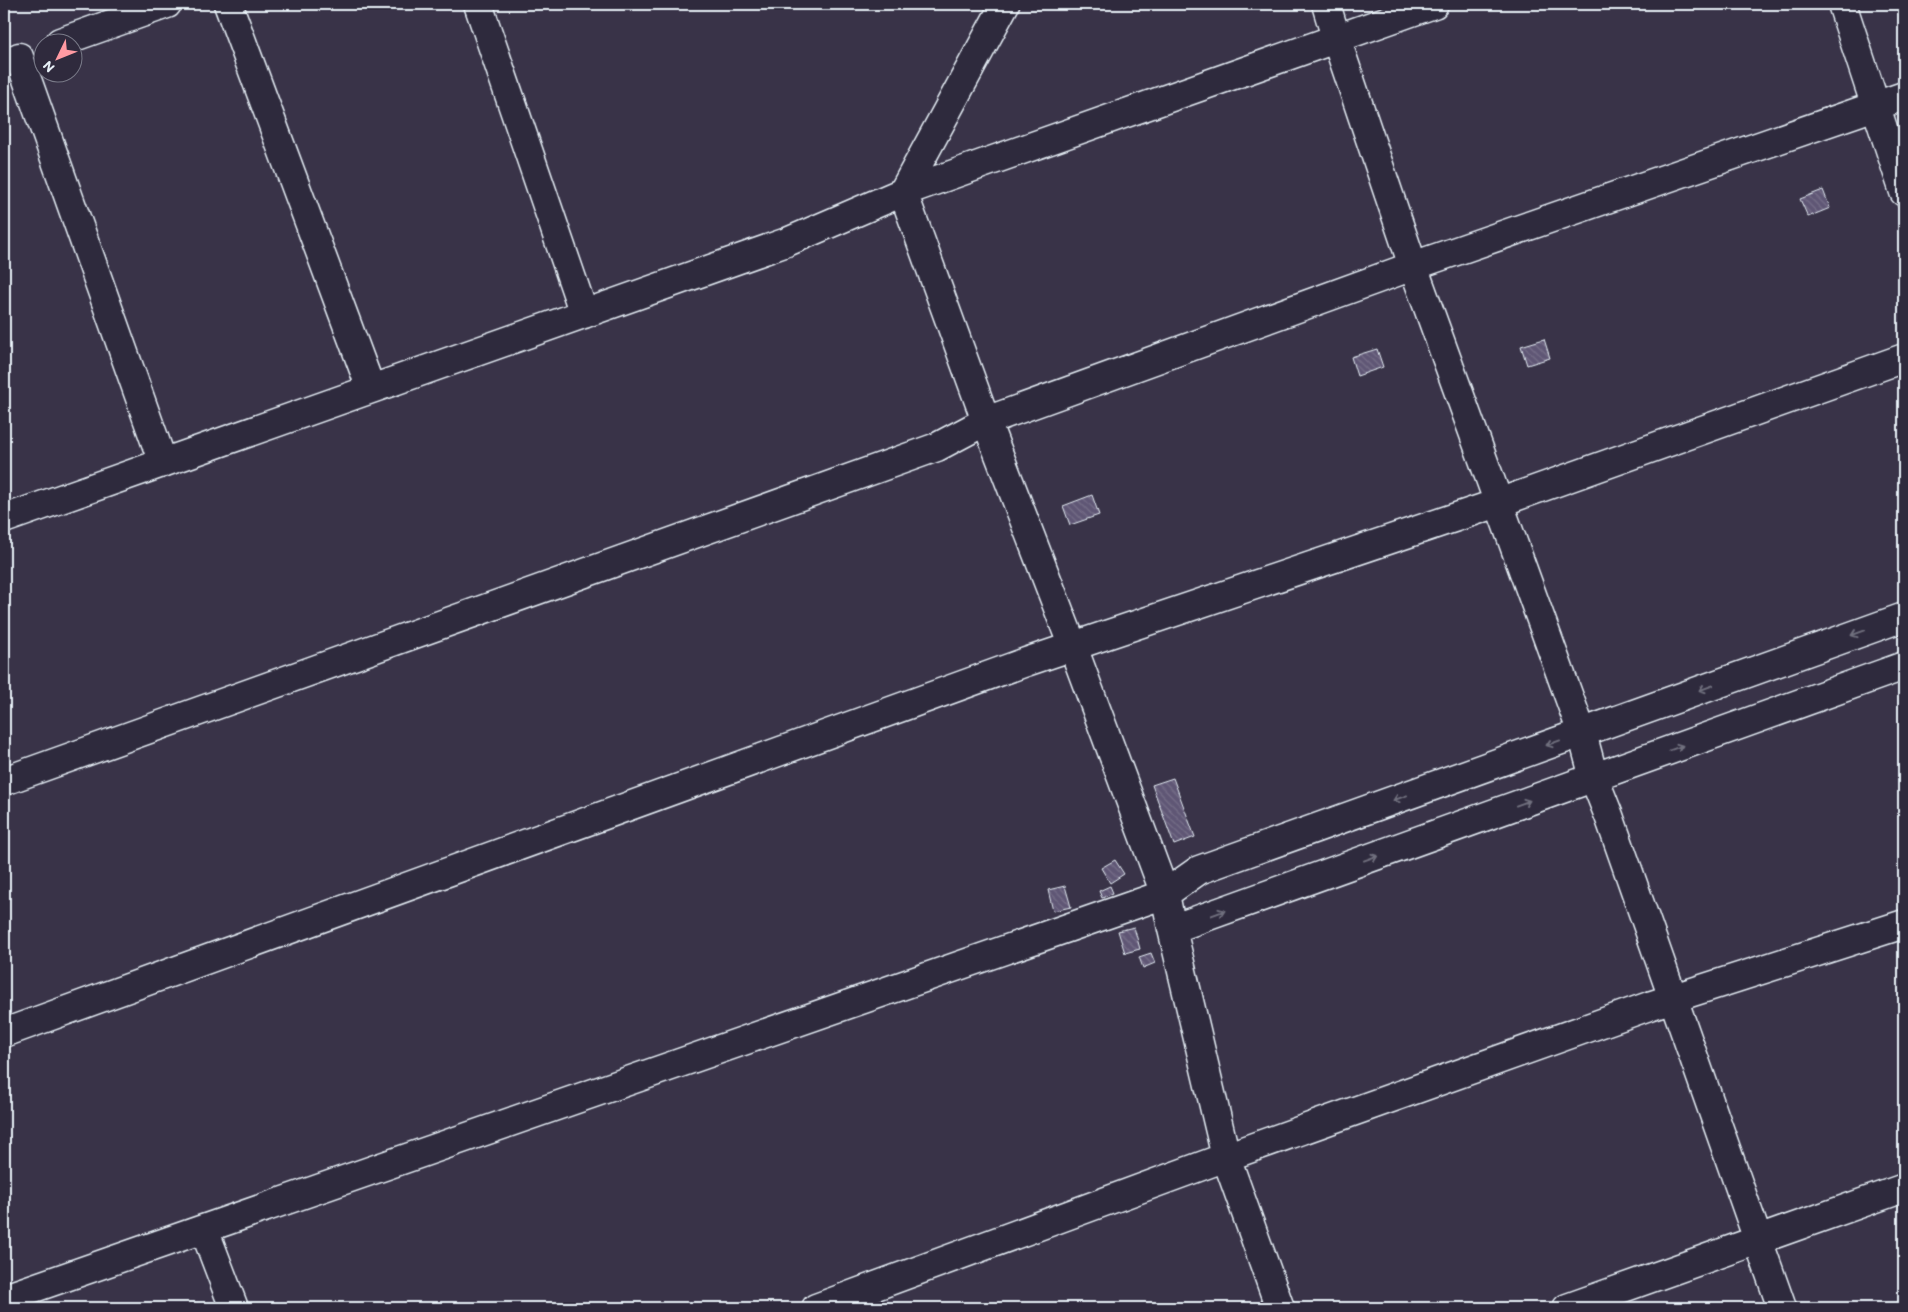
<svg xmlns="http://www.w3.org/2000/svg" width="1908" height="1312" viewBox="0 0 1908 1312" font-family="Itim,sans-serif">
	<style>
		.building { fill: url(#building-back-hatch); stroke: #e8f1f8 }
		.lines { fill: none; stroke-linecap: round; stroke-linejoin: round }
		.street-casing { stroke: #e8f1f8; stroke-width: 31 }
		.street { stroke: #2f2a3d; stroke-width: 28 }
		.oneway { stroke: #70707e }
	</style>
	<defs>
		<pattern id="building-back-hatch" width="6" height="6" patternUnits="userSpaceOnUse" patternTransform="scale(1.25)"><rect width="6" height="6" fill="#5f5674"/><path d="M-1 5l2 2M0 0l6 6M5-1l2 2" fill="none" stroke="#766f89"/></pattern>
	</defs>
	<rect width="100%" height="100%" fill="#393348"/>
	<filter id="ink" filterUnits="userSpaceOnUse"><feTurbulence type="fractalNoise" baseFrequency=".02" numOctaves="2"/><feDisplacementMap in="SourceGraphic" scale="10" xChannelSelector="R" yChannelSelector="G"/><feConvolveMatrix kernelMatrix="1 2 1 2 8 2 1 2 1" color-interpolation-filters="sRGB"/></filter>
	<g filter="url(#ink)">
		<!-- building -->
		<path class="building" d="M1823,190L1830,208L1808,217L1800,199Z
			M1544,339L1550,358L1527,365L1521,346Z
			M1377,349L1383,367L1357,376L1351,357Z
			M1092,495L1099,515L1070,525L1063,506Z
			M1173,778L1195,837L1174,845L1152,785Z
			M1115,860L1124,874L1110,883L1101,868Z
			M1065,886L1071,907L1053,911L1048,890Z
			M1110,886L1113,893L1102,898L1099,891Z
			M1134,927L1140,949L1125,953L1118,931Z
			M1151,953L1155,963L1143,968L1139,957Z"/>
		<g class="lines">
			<defs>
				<path id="street" d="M228,4L371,389
					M478,4L584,314
					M1005,4L903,192L986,421L1073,647L1165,894L1172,929L1226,1157L1280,1308
					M1326,4L1336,38L1413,266L1582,733L1594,778L1609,816L1782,1308
					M1842,4L1904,192
					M60,42L167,4
					M19,57L163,463
					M4,519L787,242L903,192L1434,4
					M4,781L937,447L986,421L1413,266L1904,96
					M1172,929L1904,666
					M4,1033L1026,662L1498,503L1904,358
					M204,1229L234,1308
					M8,1297L1165,894L1199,870L1904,617
					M816,1308L1226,1157L1652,1005L1904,924
					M1567,1308L1904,1188"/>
			</defs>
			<!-- street casing -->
			<use href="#street" class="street-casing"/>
			<!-- street -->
			<use href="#street" class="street"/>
		</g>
		<!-- one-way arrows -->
		<defs><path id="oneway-shaft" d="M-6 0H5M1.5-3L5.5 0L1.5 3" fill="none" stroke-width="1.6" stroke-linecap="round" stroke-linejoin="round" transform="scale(1.25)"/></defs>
		<g class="oneway">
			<use href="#oneway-shaft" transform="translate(1858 633) rotate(160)"/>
			<use href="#oneway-shaft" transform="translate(1706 688) rotate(160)"/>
			<use href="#oneway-shaft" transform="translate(1553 743) rotate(160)"/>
			<use href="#oneway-shaft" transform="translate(1676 748) rotate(-20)"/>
			<use href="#oneway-shaft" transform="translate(1400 798) rotate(160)"/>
			<use href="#oneway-shaft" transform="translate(1523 803) rotate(-20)"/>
			<use href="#oneway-shaft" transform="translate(1371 858) rotate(-20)"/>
			<use href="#oneway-shaft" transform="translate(1218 913) rotate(-20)"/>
		</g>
	</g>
	<!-- margin -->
	<rect width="1908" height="1312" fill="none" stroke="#2f2a3d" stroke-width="20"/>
	<rect x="10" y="10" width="1888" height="1292" fill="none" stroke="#e8f1f8" stroke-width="2" filter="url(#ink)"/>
	<!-- north arrow -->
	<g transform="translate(58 58) rotate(227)"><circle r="24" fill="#2f2a3d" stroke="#797a88"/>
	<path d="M0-4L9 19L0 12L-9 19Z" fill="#ff9aa2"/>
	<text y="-8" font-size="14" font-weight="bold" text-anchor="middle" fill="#e8f1f8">N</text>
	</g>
</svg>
